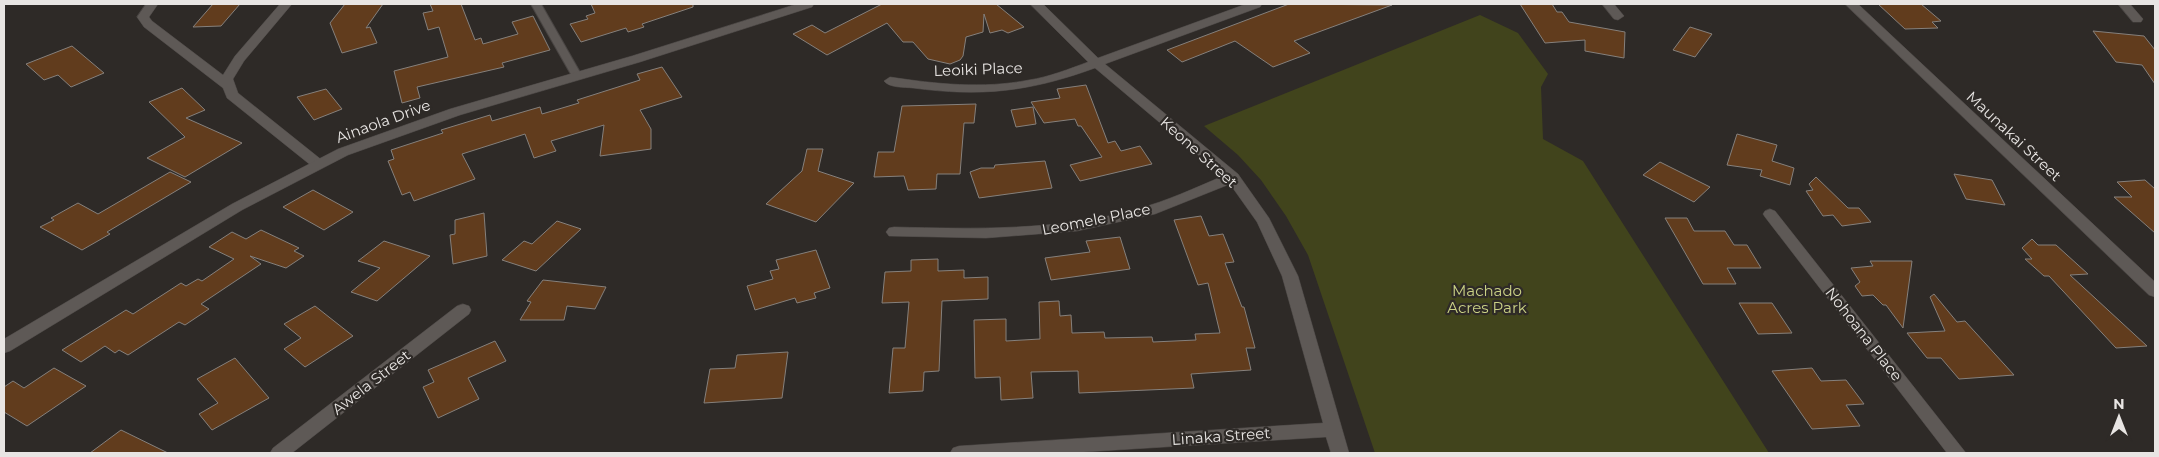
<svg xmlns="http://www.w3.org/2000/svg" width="2159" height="457" viewBox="0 0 2159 457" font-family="Montserrat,sans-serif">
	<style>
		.green { fill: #41441c }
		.building { fill: #613c1d; stroke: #85807c }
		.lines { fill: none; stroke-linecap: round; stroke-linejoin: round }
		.lane-casing { stroke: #494543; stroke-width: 2 }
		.street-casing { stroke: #494543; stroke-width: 1 }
		.secondary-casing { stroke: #494543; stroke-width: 1 }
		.lane { fill: #5e5956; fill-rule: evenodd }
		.street { fill: #5e5956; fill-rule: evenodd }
		.secondary { fill: #5e5956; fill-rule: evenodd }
		.labels { text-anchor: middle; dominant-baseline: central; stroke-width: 4.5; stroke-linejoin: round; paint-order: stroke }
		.street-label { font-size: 15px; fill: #e8e5e3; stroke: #2e2a27 }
		.park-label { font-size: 15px; fill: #cbd286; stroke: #2e2a27 }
	</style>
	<rect width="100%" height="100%" fill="#2e2a27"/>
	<!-- green -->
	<path class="green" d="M1480,15L1518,33L1548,74L1541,87L1543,139L1583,161L1769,453H1375L1308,255L1286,216L1261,180L1238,155L1204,126Z"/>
	<!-- building -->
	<path class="building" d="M213,4H240L221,26L193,27Z
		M345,4H383L366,28L370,27L377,43L342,53L330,23Z
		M430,4H461L475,40L481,38L483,44L518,34L512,22L533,16L550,50L502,63L504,67L417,87L420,98L402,103L394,71L448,57L439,27L428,30L423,13L433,11Z
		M591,4H693V7L642,24L644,27L628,32L626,28L581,42L570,24L588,19L586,16L595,13Z
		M882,4H996L1024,27L1008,33L1002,30L990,33L984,14L983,32L966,37L963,56L960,60L950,64L928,59L913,42H903L887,23L827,55L793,34L812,25L825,33Z
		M1289,4L1392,5L1294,41L1310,53L1273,67L1235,41L1182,62L1167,50Z
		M1520,4H1552L1557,12H1562L1569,22L1625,32L1624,58L1585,51V40L1545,43Z
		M1878,4H1921L1941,21L1932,22L1938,28L1905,29Z
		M1690,27L1712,34L1695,57L1673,50Z
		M2093,31L2144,36L2155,50V84L2142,65L2116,62Z
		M72,46L104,73L71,87L58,75L44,80L26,64Z
		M662,67L682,97L640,110L651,129V149L600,156L604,125L551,141L556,151L534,158L525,134L462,154L475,179L414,201L410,192L402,195L388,161L394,159L391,150L443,133L441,130L490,115L492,121L540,107L542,114L579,103L577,100L640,80L637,74Z
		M1086,85L1108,143L1115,141L1121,151L1140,146L1152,164L1080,181L1070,165L1102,157L1081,126H1078L1075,119L1044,123L1031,102L1060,98L1057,89Z
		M182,88L205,110L186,118L242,143L185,177L147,158L185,137L149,102Z
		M326,89L342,109L314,120L297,97Z
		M976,104L974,123H964L960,174H937L936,189L908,190L904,176L874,177L878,152H894L902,106Z
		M1033,107L1036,124L1016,127L1011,110Z
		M1737,134L1777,145L1772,161L1794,168L1790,185L1760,176L1762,170L1727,165Z
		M807,149H823L818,171L854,183L816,222L766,204L802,171Z
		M1045,161L1052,188L979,198L970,172L981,168H994L995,165Z
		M1660,162L1710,187L1694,202L1643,175Z
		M170,172L191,182L107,232L110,234L82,250L40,227L54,220L51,218L78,203L98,214Z
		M1954,174L1992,180L2005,205L1966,199Z
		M1816,177L1848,208H1859L1871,222L1842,226L1833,215L1823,216L1806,191L1813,190L1809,184Z
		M2145,180L2155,189V233L2114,197H2132L2117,182Z
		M313,190L353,212L324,230L283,207Z
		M484,213L487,256L453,264L450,235L455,234V220Z
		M1201,216L1209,236L1223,234L1234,262L1225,263L1242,307H1244L1255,348H1246L1251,370L1191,374L1194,388L1079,393L1078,371L1031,372L1033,398L1001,400L1000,377L975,378L974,320L1006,319V341L1040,339L1039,302L1059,301L1060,316L1071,315L1072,333L1104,332L1105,338L1152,337L1153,342L1196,340L1195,334L1220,333L1208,283L1198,285L1174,220Z
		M1665,218H1687L1694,231H1725L1734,245H1747L1761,268H1727L1736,284H1703Z
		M557,221L581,229L536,271L502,260L524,241L532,244Z
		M261,230L299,248L294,251L304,256L286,268L250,256L261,264L201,304L209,309L185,325L179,322L128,355L119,350L115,353L105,346L81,362L62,350L126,310L133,314L181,283L186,286L198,279L202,281L234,259L209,247L232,232L246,239Z
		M1120,237L1130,269L1051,280L1045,258L1090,252L1086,241Z
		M2032,239L2038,245H2056L2088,274L2070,275L2147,346L2116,348L2049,276H2044L2025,259H2032L2022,248Z
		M384,241L430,256L377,301L351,292L380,268L358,261Z
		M816,250L830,288L814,293L816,298L797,303L795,298L755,310L747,286L773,279L770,271L779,269L776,260Z
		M938,259V271L964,270V278L988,277V299L942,301L939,371L924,372L923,391L889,393L893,348H905L909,302L882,303L885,272L911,271V260Z
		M1870,261H1912L1903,328L1886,305H1883L1873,295L1862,296L1855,286L1860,282L1851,268L1873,266Z
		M543,280L606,287L595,309L567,306L564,320H520L531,302L527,301Z
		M1934,294L1957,322L1965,321L2014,375L1959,379L1941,358H1927L1907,333L1945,331L1930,297Z
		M1739,303H1772L1792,333L1758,334Z
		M315,306L353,336L305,367L284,349L301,338L284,324Z
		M495,341L506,361L468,378L479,399L438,418L423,387L434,382L428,370Z
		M788,352L782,398L704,403L710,369L735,368L737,355Z
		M235,358L269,398L212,430L199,414L218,403L197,379Z
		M54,368L86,386L27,426L4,412V387L13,381L24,388Z
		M1812,368L1821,381L1846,380L1864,404L1846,405L1860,426L1812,429L1772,371Z
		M121,430L168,453H90Z"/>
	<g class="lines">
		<defs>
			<path id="lane" d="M531,4H541L582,76L581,78L577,79L572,76Z"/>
			<path id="street" d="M146,4H158L149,17L152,21L223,75L235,56L280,4H292L244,61L233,79L238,93L323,161L325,164L323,167H313L227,98L223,88L144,27L137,17Z
				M1030,4H1043L1098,58L1246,4H1262L1260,7L1105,64L1238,174L1269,218L1298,276L1349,453H1331L1326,437L1068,453H950L953,448L959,446L1323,423L1282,276L1257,222L1230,184L1155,214L1077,231L986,238L889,236L886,232L889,228L894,227C975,229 1058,231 1137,209C1167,201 1195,188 1223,176L1095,68C1029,92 981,97 913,88C904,87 889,88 884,81L890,77C936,84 983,89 1029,80C1049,77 1069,69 1088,62Z
				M1602,4H1614L1624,16L1618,20L1614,19Z
				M1845,4H1858L2155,282V297L2149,295Z
				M2118,4H2130L2143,19L2141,22H2133Z
				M1770,209L1775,211L1966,453H1947L1765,217L1763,214L1765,211Z
				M463,304L469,306L471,310L469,314L292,453H270L273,448L457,306Z"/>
			<path id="secondary" d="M797,4H814L812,7L640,62L460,115L348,155L242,210L10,351L4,353V339L232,204L338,149L450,109L632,56Z"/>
		</defs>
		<!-- lane casing -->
		<use href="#lane" class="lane-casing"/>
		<!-- street casing -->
		<use href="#street" class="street-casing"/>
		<!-- secondary casing -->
		<use href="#secondary" class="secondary-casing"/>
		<!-- lane -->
		<use href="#lane" class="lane"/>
		<!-- street -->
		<use href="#street" class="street"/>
		<!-- secondary -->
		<use href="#secondary" class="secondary"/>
	</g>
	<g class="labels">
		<!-- street labels -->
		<g class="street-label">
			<text transform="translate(978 69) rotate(-2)">Leoiki Place</text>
			<text transform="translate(383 121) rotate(-20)">Ainaola Drive</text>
			<text transform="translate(2014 136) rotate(43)">Maunakai Street</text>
			<text transform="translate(1199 152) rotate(42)">Keone Street</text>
			<text transform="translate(1096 219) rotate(-11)">Leomele Place</text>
			<text transform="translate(1864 334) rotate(52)">Nohoana Place</text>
			<text transform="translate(371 382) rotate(-38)">Awela Street</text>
			<text transform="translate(1221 436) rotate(-4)">Linaka Street</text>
		</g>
		<!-- park labels -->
		<g class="park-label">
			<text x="1487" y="290">Machado<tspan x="1487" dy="17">Acres Park</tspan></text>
		</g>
	</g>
	<!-- border -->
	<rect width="2159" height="457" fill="none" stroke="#e8e5e3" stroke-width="10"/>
	<!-- north arrow -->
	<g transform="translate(2119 417)" stroke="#2e2a27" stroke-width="4" paint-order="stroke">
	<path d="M0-4L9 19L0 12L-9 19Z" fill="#e8e5e3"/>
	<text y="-8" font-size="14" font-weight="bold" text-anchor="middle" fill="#e8e5e3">N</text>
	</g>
</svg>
